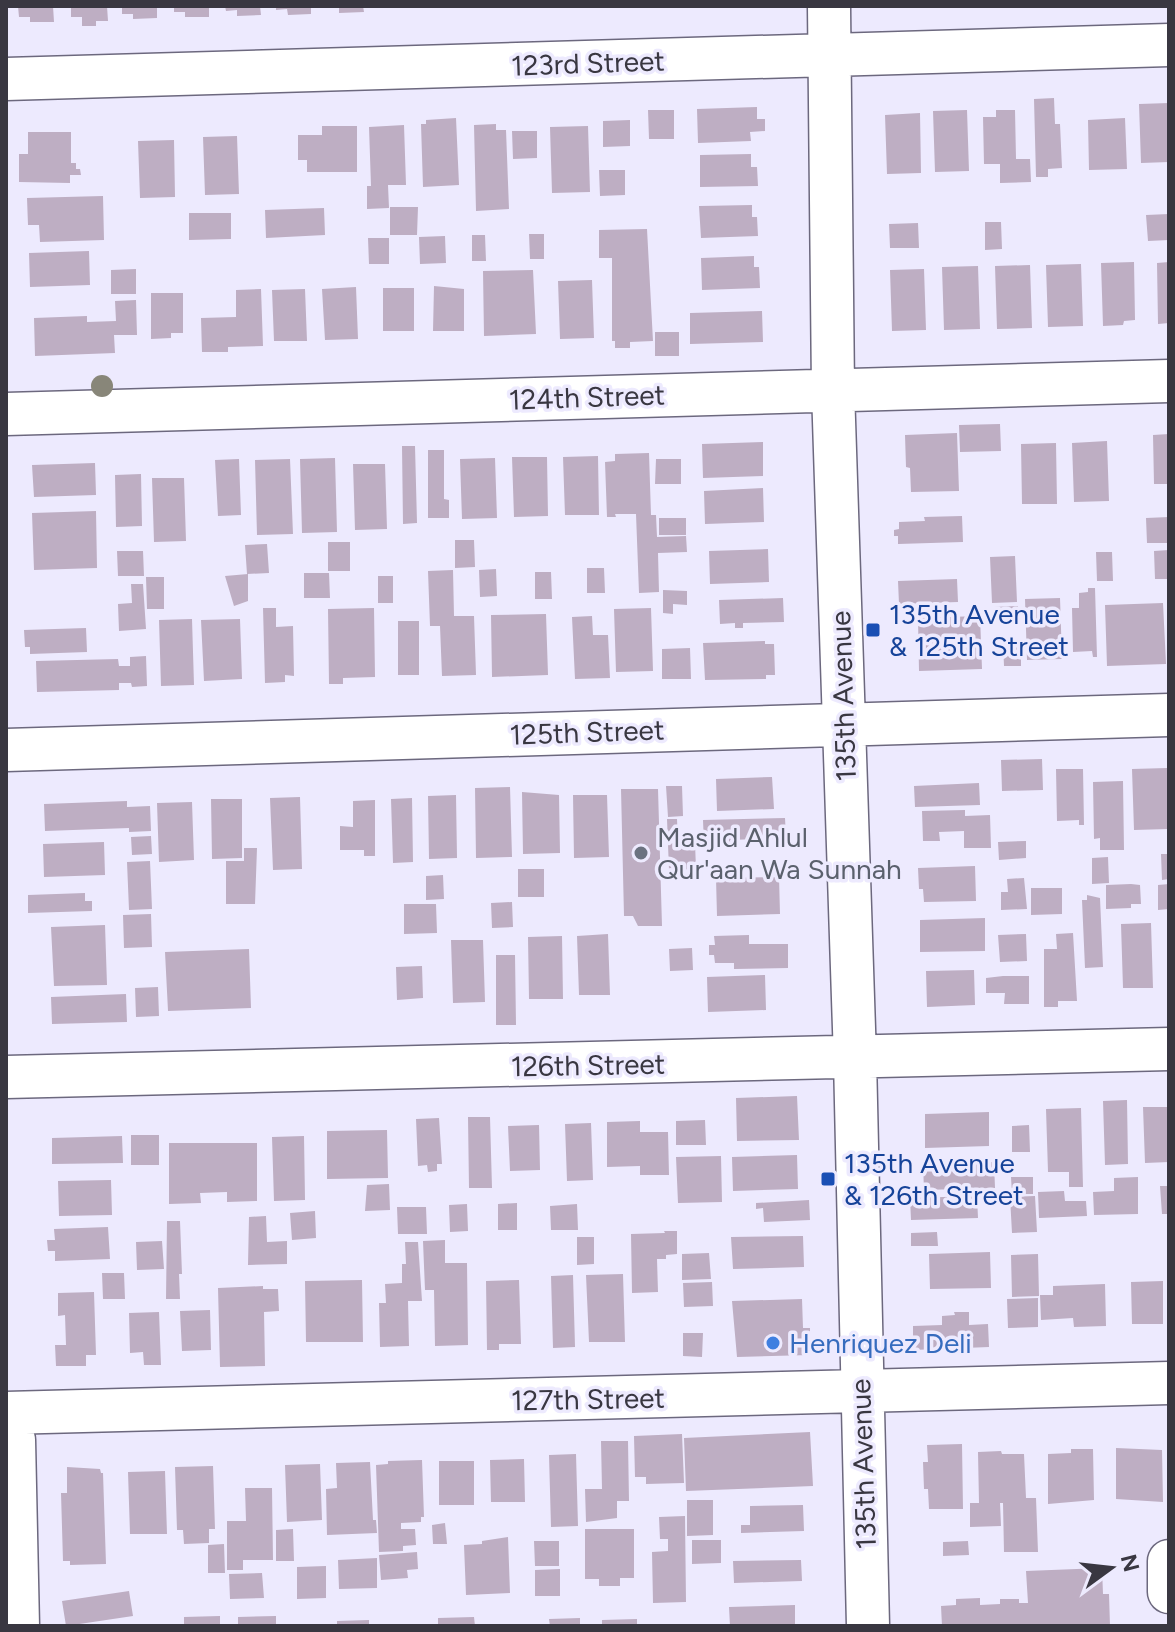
<svg xmlns="http://www.w3.org/2000/svg" width="1175" height="1632" viewBox="0 0 1175 1632" font-family="Figtree,sans-serif">
	<style>
		.building { fill: #beaec3 }
		.lines { fill: none; stroke-linecap: round; stroke-linejoin: round }
		.minor-casing { stroke: #6c687e; stroke-width: 45 }
		.minor { stroke: #fff; stroke-width: 42 }
		.tree { fill: #888679 }
		.transit-dot { fill: #1a4fb4; stroke: #edeafe; stroke-width: 3 }
		.worship-dot { fill: #6b7280; stroke: #edeafe; stroke-width: 3 }
		.shop-dot { fill: #3f7fe0; stroke: #edeafe; stroke-width: 3 }
		.labels { text-anchor: middle; dominant-baseline: central; stroke-width: 7; stroke-linejoin: round; paint-order: stroke }
		.street-label { font-size: 28px; fill: #393741; stroke: #edeafe }
		.transit-label { font-size: 28px; fill: #164399; stroke: #edeafe; text-anchor: start }
		.worship-label { font-size: 28px; fill: #5b616d; stroke: #edeafe; text-anchor: start }
		.shop-label { font-size: 28px; fill: #366cbe; stroke: #edeafe; text-anchor: start }
	</style>
	<rect width="100%" height="100%" fill="#edeafe"/>
	<!-- building -->
	<path class="building" d="M18,6H53L54,22H30V17H19Z
		M71,6H107L108,21H96V26H82V17H71Z
		M122,6H157V18L133,19V14H122Z
		M174,6H209V17H185V12H174Z
		M225,6H260L261,15L237,16V10L226,11Z
		M276,6H311V14L288,15L287,9L276,10Z
		M339,6H363L364,12L339,13Z
		M1054,98L1055,124H1060L1062,168L1048,169V177H1036L1034,99Z
		M1169,103V162L1141,163L1139,104Z
		M757,107V119H765V131L750,132L751,141L698,143L697,109Z
		M648,110H674V139H649Z
		M967,110L969,171L935,172L933,111Z
		M996,110H1015L1016,159H1030L1031,182L1000,183V164H984L983,117H996Z
		M920,113L921,173L887,174L885,115Z
		M456,118L459,185L423,187L421,124H426V120Z
		M1125,118L1127,169L1089,170L1088,120Z
		M630,120V146L603,147V121Z
		M496,124V130H506L509,209L476,211L474,125Z
		M404,125L406,185H388L389,208L367,209V186H371L369,127Z
		M322,126H357V172H307V160H298V135H322Z
		M588,126L590,192L552,193L550,127Z
		M512,131H537V158L513,159Z
		M28,132H71V163H76V169H80L81,175H70V183L19,182V154H28Z
		M237,136L239,194L205,195L203,137Z
		M174,140L175,197L140,198L138,141Z
		M751,154V167H757L758,186L700,187V155Z
		M599,170H625V195L600,196Z
		M103,196L104,240L40,242L39,225H28L27,198Z
		M752,205V217H757L758,236L701,238L699,206Z
		M390,207H418L417,235H390Z
		M324,208L325,235L266,238L265,210Z
		M189,213H231V239L189,240Z
		M1169,214V240L1148,241L1146,215Z
		M985,222H1001L1002,249L985,250Z
		M918,223L919,248H890L889,224Z
		M647,229L653,341L630,342V348H615V341H612V258H599V230Z
		M529,234H544V259H530Z
		M472,235H485L486,261H472Z
		M445,236L446,263L420,264L419,237Z
		M368,238H389V264H369Z
		M89,251L90,285L30,287L29,253Z
		M754,256V267H759L760,288L702,290L701,258Z
		M1134,262L1135,320L1124,321L1123,325L1103,326L1101,263Z
		M1169,262V323L1158,324L1157,263Z
		M1081,264L1083,326L1048,327L1046,265Z
		M1030,265L1032,328L997,329L995,266Z
		M978,266L980,329L944,330L942,267Z
		M136,269V294H111V270Z
		M924,269L926,330L892,331L890,270Z
		M533,270L536,334L484,336L483,271Z
		M592,280L594,338L560,339L558,281Z
		M434,286L464,289V331H433Z
		M356,287L358,339L325,340L322,289Z
		M383,288H414V331H383Z
		M261,289L263,346L228,347V352H202L201,318L236,317V290Z
		M305,289L307,341H274L272,290Z
		M151,293H183V333H171V338L151,339Z
		M136,300L137,335H114L115,353L35,356L34,318L87,316V322L116,321L115,301Z
		M762,311L763,342L690,344V313Z
		M655,332H679V356H655Z
		M1000,424L1001,451L960,452L959,425Z
		M957,433L959,491L911,492L910,468L906,467L905,435Z
		M1169,434V484H1154L1153,435Z
		M1107,441L1109,501L1074,502L1072,443Z
		M763,442V476L703,478L702,444Z
		M1056,443L1057,504H1022L1021,444Z
		M402,446H415L417,523L403,524Z
		M428,450H444V499L449,500V518H428Z
		M649,453L651,515H656L657,537L686,536L687,552L658,553L659,592L639,593L636,514H615L616,517H607L605,462L615,461V454Z
		M598,456L599,515H565L563,457Z
		M512,457H547L548,516L514,517Z
		M335,458L337,532L302,533L300,459Z
		M495,458L497,518L462,519L460,459Z
		M239,459L241,515L218,516L215,460Z
		M290,459L293,534L257,535L255,460Z
		M656,459H681V484H655Z
		M95,463L96,495L34,497L32,465Z
		M353,464H385L387,529L355,530Z
		M141,474L142,526L116,527L115,475Z
		M152,478H184L186,541L154,542Z
		M763,488L764,522L705,524L704,491Z
		M96,511L97,568L34,570L32,513Z
		M962,516L963,542L898,544V536H894V530L899,529V522L925,521L924,517Z
		M1169,517V543H1147L1146,518Z
		M659,518H686V535H659Z
		M455,540H474L475,567L455,568Z
		M328,542H350V571H328Z
		M267,544L269,573L247,574L245,545Z
		M768,549L769,582L710,584L709,551Z
		M1169,550V579H1155L1154,551Z
		M117,551H143L144,576H118Z
		M1096,552H1112L1113,581H1097Z
		M1015,556L1017,602L992,603L990,557Z
		M587,568H604L605,593H587Z
		M496,569L497,596L480,597L479,570Z
		M453,570L454,616H474L476,675L442,676L440,626H430L428,571Z
		M535,572H551L552,599H535Z
		M304,573H329L330,598H304Z
		M248,574V601L234,606L225,576Z
		M378,576H393V603H378Z
		M146,577H164V609H147Z
		M957,579L958,602L899,604L898,581Z
		M131,584H143L146,629L119,631L118,604L132,603Z
		M1088,588H1095L1097,657H1093L1092,651L1073,652L1072,608H1079V593L1088,592Z
		M663,590L687,591V605L673,604V614L663,613Z
		M783,598L784,622L743,623V628H735V623L720,624L719,600Z
		M1060,598L1062,659L1027,660L1025,599Z
		M1163,603L1166,664L1107,666L1105,605Z
		M1018,606L1019,621L995,622L994,607Z
		M263,608H276V627L293,626L294,676L285,675V682L265,683Z
		M374,608L375,677L343,678V684H329L328,609Z
		M651,608L653,671L616,672L614,609Z
		M546,614L548,675L492,677L491,615Z
		M592,616L593,635H608L610,678L575,679L572,617Z
		M980,616L982,669L919,671L918,618Z
		M192,619L194,685L161,686L159,620Z
		M240,619L242,679L204,681L201,620Z
		M398,621H419V675H398Z
		M86,628L87,652L30,654V647H25L24,630Z
		M765,641V644H774L775,675H766V679L705,680L703,643Z
		M1003,642H1021V666H1004Z
		M690,648L691,679H662V649Z
		M146,656L147,686L132,687L131,683H119V690L37,692L36,661L118,659L119,666H130V657Z
		M1042,759L1043,790L1002,791L1001,760Z
		M1167,768L1168,829L1134,830L1132,769Z
		M1056,769H1083L1084,825H1079V820L1057,821Z
		M772,777L774,809L717,811L716,779Z
		M1123,781L1124,850H1100V838L1094,839L1093,782Z
		M979,783L980,805L915,807L914,786Z
		M666,786H682L683,816L668,817Z
		M510,787L512,857L476,858L475,788Z
		M621,789H658L662,926H638L633,916H624Z
		M522,792L559,795L560,853L523,854Z
		M456,795L457,858L429,859L428,796Z
		M573,795H607L609,857L574,858Z
		M300,797L302,869L273,870L270,798Z
		M412,798L413,862L393,863L391,799Z
		M211,799H242V858L212,859Z
		M375,800V856H364V850H340V826L353,827V801Z
		M127,801V807L150,806L151,831L129,832V828L45,831L44,804Z
		M192,802L194,860L159,862L157,803Z
		M965,810V816L990,815L991,848H964V831L939,832L940,841H923L922,811Z
		M785,818L786,838L730,840L731,844L704,845L703,820Z
		M667,819H677L678,843H695L696,869L669,870Z
		M151,836L152,854L132,855L131,837Z
		M1026,841V858L999,860L998,842Z
		M104,842L105,875L44,877L43,844Z
		M244,848H257L255,904H226V861H244Z
		M1161,854H1169V879L1162,880Z
		M1108,857L1109,883L1092,884V858Z
		M150,861L152,909L129,910L127,862Z
		M975,866L976,901L924,902L923,889H919L918,868Z
		M518,869H544V897H518Z
		M443,875L444,899L426,900V876Z
		M779,877L780,914L717,916L716,878Z
		M1024,878L1027,909L1001,910V892H1008L1007,879Z
		M1131,884L1140,885L1141,904H1131V908L1106,909V885Z
		M1169,884V909L1158,910V885Z
		M1031,888H1062V914L1031,915Z
		M85,893V901H92V911L28,913V895Z
		M1087,895L1100,898L1103,967L1085,968L1082,900H1087Z
		M512,902L513,927L492,928L491,903Z
		M404,904H436L437,933L404,934Z
		M151,914L152,947L124,948L123,915Z
		M985,918V951L920,952V920Z
		M1151,923L1153,988H1123L1121,924Z
		M105,925L107,985L54,986L51,927Z
		M1073,933L1077,1001H1058V1007H1044V949H1057L1056,934Z
		M608,934L610,995H579L577,936Z
		M1026,934L1027,961L1000,962L998,935Z
		M749,935V944H788V968L734,969V963H715L714,955H709V945H715L714,936Z
		M562,936L563,999H529L528,937Z
		M451,940H483L485,1002L453,1003Z
		M692,948L693,970L670,971L669,949Z
		M249,949L251,1008L168,1011L165,952Z
		M496,955H515L516,1025H496Z
		M422,966L423,998L397,1000L396,967Z
		M974,970L975,1005L927,1007L926,971Z
		M765,975L766,1010L708,1012L707,977Z
		M1003,976H1029V1004H1004L1005,993H986V978Z
		M158,987L159,1016L136,1017L135,988Z
		M126,994L127,1022L52,1024L51,997Z
		M797,1096L799,1140L737,1141L736,1098Z
		M1127,1100L1128,1164L1105,1165L1103,1101Z
		M1143,1107H1169V1162L1145,1163Z
		M1081,1108L1083,1187H1069V1172H1048L1046,1109Z
		M989,1112V1146L925,1148V1114Z
		M468,1117H490L492,1188H469Z
		M439,1118L442,1164H437V1171L428,1172L427,1165L418,1166L416,1119Z
		M705,1120L706,1145H676V1121Z
		M640,1121V1132H668L669,1175H640V1166L607,1167V1122Z
		M591,1123L593,1180L567,1181L565,1124Z
		M539,1125L540,1170L510,1171L508,1126Z
		M1029,1125L1030,1152H1012V1126Z
		M387,1130L388,1178L327,1179V1131Z
		M131,1135H159V1165H131Z
		M122,1136L123,1163L52,1164V1138Z
		M304,1136L305,1200L274,1201L272,1137Z
		M169,1143H257V1201L227,1202V1192L200,1193L201,1203L169,1204Z
		M797,1155L798,1189L733,1191L732,1157Z
		M721,1156L722,1202L678,1203L676,1157Z
		M994,1162L995,1188L924,1190L923,1164Z
		M1011,1177H1033V1194H1012Z
		M1138,1177V1214L1094,1215L1093,1192L1114,1191V1178Z
		M111,1180L112,1215L59,1216L58,1181Z
		M389,1184L390,1210L365,1211L367,1185Z
		M1160,1186H1169V1214H1162Z
		M1064,1191L1065,1201H1086L1087,1216L1039,1218L1038,1192Z
		M977,1196L978,1218L911,1220L910,1198Z
		M1035,1196L1037,1232L1012,1233L1010,1197Z
		M809,1200L810,1220L764,1222L763,1208L756,1209V1203Z
		M517,1203V1230H498V1204Z
		M467,1204L468,1231L450,1232L449,1205Z
		M577,1204L578,1230H551L550,1206Z
		M397,1207H426L427,1234H398Z
		M315,1211L316,1238L292,1240L290,1213Z
		M266,1216L267,1242L287,1241V1264L248,1265L249,1217Z
		M167,1221H180L182,1274H179L180,1299H166Z
		M108,1227L110,1259L55,1261V1251H48L47,1240H55L54,1229Z
		M664,1231H677V1254L666,1255V1259H657L658,1292L632,1293L631,1234L665,1233Z
		M937,1232L938,1246H911V1233Z
		M803,1236L804,1267L733,1269L731,1237Z
		M577,1237H594V1264L577,1265Z
		M445,1240V1263H467L468,1345L435,1346L434,1290H425L423,1241Z
		M162,1241L164,1269L137,1270L136,1242Z
		M405,1242H418L422,1301H408L409,1346L380,1347L379,1303H386L385,1284L402,1283V1264H406Z
		M990,1252L991,1288L930,1289L929,1254Z
		M709,1253L711,1279L682,1280V1254Z
		M1038,1254L1039,1296L1012,1297L1011,1255Z
		M102,1273H124L125,1299H103Z
		M623,1274L625,1342H589L586,1275Z
		M573,1275L575,1347L553,1348L551,1276Z
		M362,1280L363,1342H306L305,1281Z
		M519,1280L521,1344H499V1350H487L486,1281Z
		M1163,1281V1324H1132L1131,1282Z
		M712,1282L713,1306L684,1307L683,1283Z
		M1105,1284L1106,1326L1074,1327L1073,1318L1041,1320L1040,1295H1053V1286Z
		M263,1286V1289H278L279,1311L264,1312L265,1366L220,1367L218,1288Z
		M94,1292L96,1355H86V1366H56L55,1345H66L65,1315L58,1316V1293Z
		M1038,1298V1327L1008,1328L1007,1299Z
		M802,1299L803,1328H810V1355L737,1357L732,1301Z
		M210,1310L211,1350L182,1351L180,1311Z
		M159,1312L161,1365H144L143,1352L130,1353L129,1313Z
		M954,1312H969V1325L988,1324L989,1347L913,1350V1326L942,1325V1316L955,1315Z
		M683,1333H703L702,1357L683,1356Z
		M810,1432L813,1486L686,1491L684,1438Z
		M682,1434L684,1483L646,1484V1477H635L634,1436Z
		M601,1441H628L629,1501H617V1518L586,1522L585,1489H602Z
		M962,1444L963,1509H929L928,1489H924L923,1462H928L927,1445Z
		M1116,1448L1162,1450L1163,1502L1116,1499Z
		M1071,1449H1093L1094,1500L1048,1504V1454L1071,1453Z
		M1001,1451L1002,1454H1024L1026,1498H1036L1038,1552H1004L1003,1503H1000L1001,1526L970,1527V1503H979L978,1452Z
		M576,1454L578,1526L551,1527L549,1455Z
		M524,1459L525,1502H491L490,1460Z
		M422,1460L424,1517H421V1522L401,1523V1529H415L416,1545L403,1546V1551L379,1552L376,1465L388,1464V1461Z
		M439,1461H474V1505H439Z
		M370,1462L373,1520H376L377,1533L327,1535L326,1489L337,1488L336,1463Z
		M320,1464L322,1520L287,1522L285,1465Z
		M213,1466L215,1529H209V1543L184,1544L183,1530H177L175,1467Z
		M67,1467L100,1469L101,1473H103L106,1564L70,1565V1561H63L61,1493H67Z
		M165,1471L167,1534H130L128,1472Z
		M245,1488H272L273,1560H243V1570H227V1521H246Z
		M687,1500H713V1535L687,1536Z
		M803,1505L804,1531L741,1533V1525H750V1506Z
		M685,1516L686,1602L653,1603L652,1552L668,1551V1539H660L659,1517Z
		M445,1523L447,1544H433L432,1525Z
		M293,1529L294,1561H276V1530Z
		M585,1529H634V1578H620V1586H599V1579H585Z
		M508,1537L510,1593L466,1595L464,1545L482,1544V1541Z
		M692,1540H721V1563L692,1564Z
		M534,1541H559V1566H535Z
		M968,1541L969,1555L943,1556V1542Z
		M224,1544L225,1573H208V1545Z
		M417,1552L418,1569L407,1570L408,1578L381,1580L379,1555Z
		M377,1558V1588L339,1589L338,1560Z
		M801,1560L802,1581L734,1583L733,1561Z
		M326,1566V1598L297,1599V1567Z
		M1102,1568L1103,1594H1109L1110,1626H942L941,1606L956,1605V1599L980,1598V1605L1000,1604V1599H1019V1603H1028L1026,1571Z
		M560,1569V1596H535V1570Z
		M262,1573L264,1598L230,1599L229,1574Z
		M129,1591L133,1616L66,1626L62,1601Z
		M795,1605V1626H730L729,1607Z
		M220,1616V1626H184V1617Z
		M276,1616V1626H238V1617Z
		M474,1617L475,1626H438V1618Z
		M580,1618V1626H550L549,1619Z
		M637,1619V1626H602V1620Z
		M369,1620V1626H337V1621Z"/>
	<g class="lines">
		<defs>
			<path id="minor" d="M829,6L833,390L855,1059L868,1626
				M6,79L1169,45
				M6,414L1169,381
				M6,750L1169,715
				M6,1077L1169,1049
				M1169,1561V1592
				M18,1626L14,1440L6,1413L1169,1383"/>
		</defs>
		<!-- minor casing -->
		<use href="#minor" class="minor-casing"/>
		<!-- minor -->
		<use href="#minor" class="minor"/>
	</g>
	<!-- trees -->
	<circle class="tree" cx="102" cy="386" r="11"/>
	<!-- markers -->
	<g class="transit-dot">
		<rect x="865" y="622" width="16" height="16" rx="4"/>
		<rect x="820" y="1171" width="16" height="16" rx="4"/>
	</g>
	<circle class="worship-dot" cx="641" cy="853" r="8"/>
	<circle class="shop-dot" cx="773" cy="1343" r="8"/>
	<g class="labels">
		<!-- street labels -->
		<g class="street-label">
			<text transform="translate(588 63) rotate(-2)">123rd Street</text>
			<text transform="translate(587 397) rotate(-2)">124th Street</text>
			<text transform="translate(843 696) rotate(-92)">135th Avenue</text>
			<text transform="translate(587 732) rotate(-2)">125th Street</text>
			<text transform="translate(588 1065) rotate(-1)">126th Street</text>
			<text transform="translate(588 1399) rotate(-1)">127th Street</text>
			<text transform="translate(863 1464) rotate(-92)">135th Avenue</text>
		</g>
		<!-- transit labels -->
		<g class="transit-label">
			<text x="889" y="614">135th Avenue<tspan x="889" dy="32">&amp; 125th Street</tspan></text>
			<text x="844" y="1163">135th Avenue<tspan x="844" dy="32">&amp; 126th Street</tspan></text>
		</g>
		<!-- worship labels -->
		<g class="worship-label">
			<text x="657" y="837">Masjid Ahlul<tspan x="657" dy="32">Qur'aan Wa Sunnah</tspan></text>
		</g>
		<!-- shop labels -->
		<g class="shop-label">
			<text x="789" y="1343">Henriquez Deli</text>
		</g>
	</g>
	<!-- border -->
	<rect width="1175" height="1632" fill="none" stroke="#393741" stroke-width="16"/>
	<!-- north arrow -->
	<g transform="translate(1111 1568) rotate(75)" stroke="#edeafe" stroke-width="6" paint-order="stroke">
	<path d="M0-6L14 30L0 20L-14 30Z" fill="#393741"/>
	<text y="-12" font-size="22" font-weight="bold" text-anchor="middle" fill="#393741">N</text>
	</g>
</svg>
